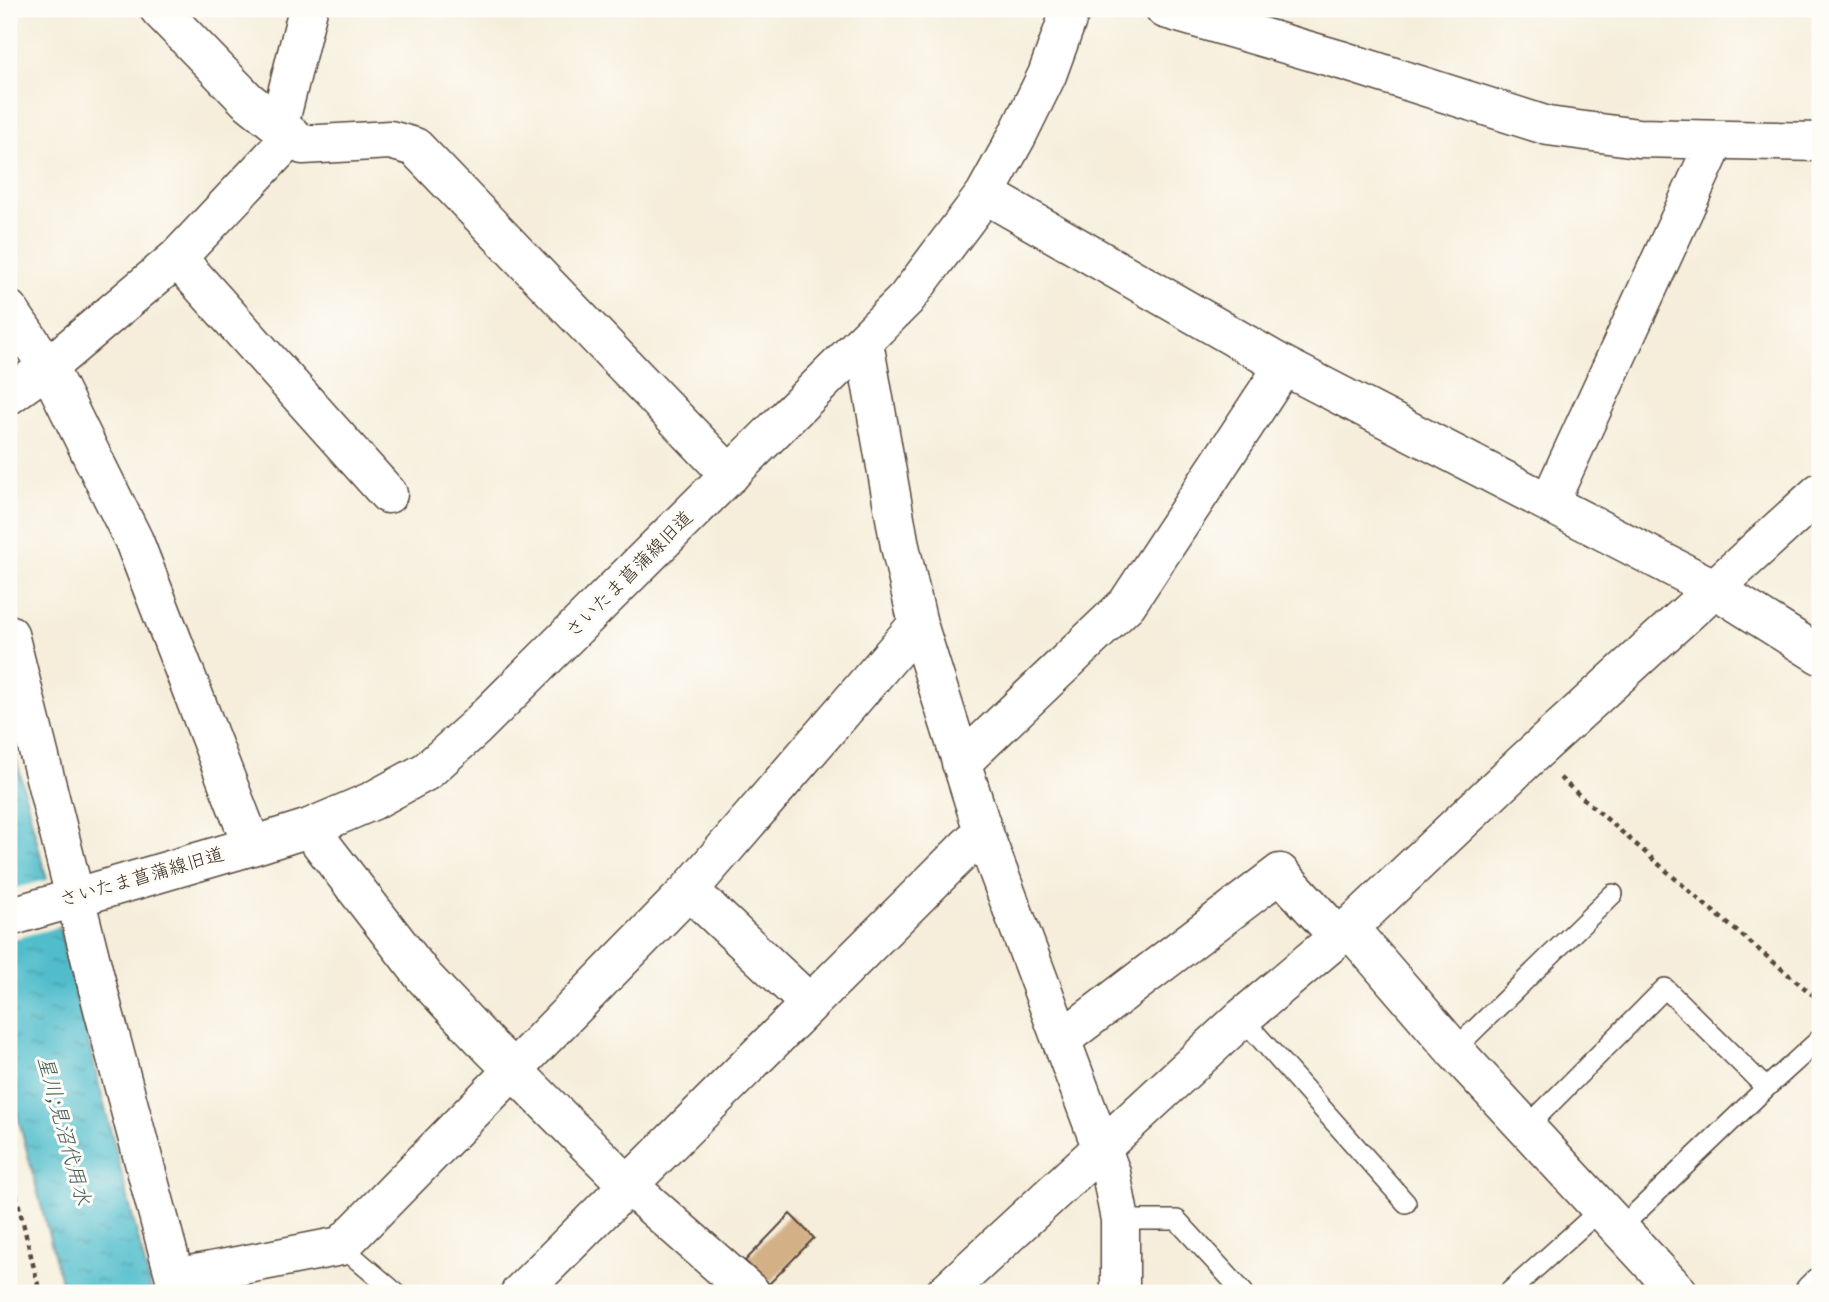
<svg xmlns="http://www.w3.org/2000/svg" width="1829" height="1302" viewBox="0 0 1829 1302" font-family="Kalam,'Klee One',sans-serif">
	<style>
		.water { fill: url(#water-ripples); stroke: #467475; stroke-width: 2 }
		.pier { fill: #f6eedb }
		.building { fill: #d4b087 }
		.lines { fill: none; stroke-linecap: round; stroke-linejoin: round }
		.service-casing { stroke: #57473a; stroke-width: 22 }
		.minor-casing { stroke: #57473a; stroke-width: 41 }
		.path { stroke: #57473a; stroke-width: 4.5; stroke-dasharray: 5 5; stroke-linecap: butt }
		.service { stroke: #fff; stroke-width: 19 }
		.minor { stroke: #fff; stroke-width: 38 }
		.labels { text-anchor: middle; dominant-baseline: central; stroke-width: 6; stroke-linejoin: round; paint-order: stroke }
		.street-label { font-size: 19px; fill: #3b2a1e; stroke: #fdfcf7 }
		.water-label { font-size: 21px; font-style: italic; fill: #435d5b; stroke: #fdfcf7 }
	</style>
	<defs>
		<pattern id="water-ripples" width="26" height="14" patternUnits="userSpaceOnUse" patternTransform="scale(1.75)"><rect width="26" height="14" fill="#51bdcc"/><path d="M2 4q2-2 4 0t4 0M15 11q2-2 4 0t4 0" fill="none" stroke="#449aa5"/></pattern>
	</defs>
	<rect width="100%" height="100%" fill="#fdfcf7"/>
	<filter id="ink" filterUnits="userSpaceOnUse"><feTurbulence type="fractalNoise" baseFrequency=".0143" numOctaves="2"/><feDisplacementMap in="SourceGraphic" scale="14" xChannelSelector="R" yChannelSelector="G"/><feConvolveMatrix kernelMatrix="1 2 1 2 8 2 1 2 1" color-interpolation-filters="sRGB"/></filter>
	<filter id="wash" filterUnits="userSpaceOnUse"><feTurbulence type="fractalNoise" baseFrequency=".00686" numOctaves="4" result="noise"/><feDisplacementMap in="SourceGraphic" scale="28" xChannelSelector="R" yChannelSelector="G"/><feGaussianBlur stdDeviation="1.57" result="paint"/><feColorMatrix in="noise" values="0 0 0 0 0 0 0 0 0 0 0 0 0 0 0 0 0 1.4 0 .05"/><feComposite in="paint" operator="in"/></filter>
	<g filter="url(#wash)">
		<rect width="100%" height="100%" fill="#f6eedb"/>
		<!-- water -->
		<path class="water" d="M9,731L152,1293H64L9,1082Z"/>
		<!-- pier -->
		<path class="pier" d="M50,879L62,926L9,940V890Z"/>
		<g id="blocks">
			<!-- building -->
			<path class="building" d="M790,1214L814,1238L769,1284L745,1261Z"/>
		</g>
	</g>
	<g filter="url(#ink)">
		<use href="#blocks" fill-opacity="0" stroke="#57473a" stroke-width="2"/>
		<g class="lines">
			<defs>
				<path id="service" d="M1242,1018L1406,1203
					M1454,1050L1613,894
					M1526,1128L1665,988L1766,1088
					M1120,1220H1177L1244,1293
					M1619,1229L1766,1088L1820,1039
					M341,1246L396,1293
					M1508,1293L1601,1209"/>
				<path id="minor" d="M159,9L247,100L303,145L390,140L415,147L730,475
					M1165,9L1344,61L1548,126L1638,138L1820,142
					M279,125L308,9
					M985,194L1284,366L1715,589L1820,655
					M177,258L388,494
					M9,310L48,367L134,541L252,846
					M864,342L900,546L918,624L983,831L1111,1173L1120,1220V1293
					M9,395L48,367L177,258L292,136
					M1549,503L1716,140
					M9,634L103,1009L179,1293
					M961,763L1127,604L1284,366
					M309,828L424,977L490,1047L627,1184L751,1293
					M689,890L809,1003
					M9,917L252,846L309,828L372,801L427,771L475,728L906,299L985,194L1017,136L1047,75L1071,9
					M1349,928L1454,1050L1679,1293
					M1062,1039L1280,873L1338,936
					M175,1278L341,1246L689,890L918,624
					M520,1293L983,831
					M945,1293L1242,1018L1349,928L1525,761L1820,492
					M1814,1293L1820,1287"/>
			</defs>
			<!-- service casing -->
			<use href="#service" class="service-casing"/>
			<!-- minor casing -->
			<use href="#minor" class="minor-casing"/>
			<!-- path -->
			<path class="path" d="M1560,778L1702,902L1820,1001
				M9,1165L40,1293"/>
			<!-- service -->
			<use href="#service" class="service"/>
			<!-- minor -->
			<use href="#minor" class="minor"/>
		</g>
	</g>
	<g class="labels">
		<!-- street labels -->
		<g class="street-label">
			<text transform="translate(630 575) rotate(-45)">さいたま菖蒲線旧道</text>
			<text transform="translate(142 878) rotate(-16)">さいたま菖蒲線旧道</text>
		</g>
		<!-- water labels -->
		<g class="water-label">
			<text transform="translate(63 1131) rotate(75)">星川;見沼代用水</text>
		</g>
	</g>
	<!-- margin -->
	<rect width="1829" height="1302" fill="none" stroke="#fdfcf7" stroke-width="35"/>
</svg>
